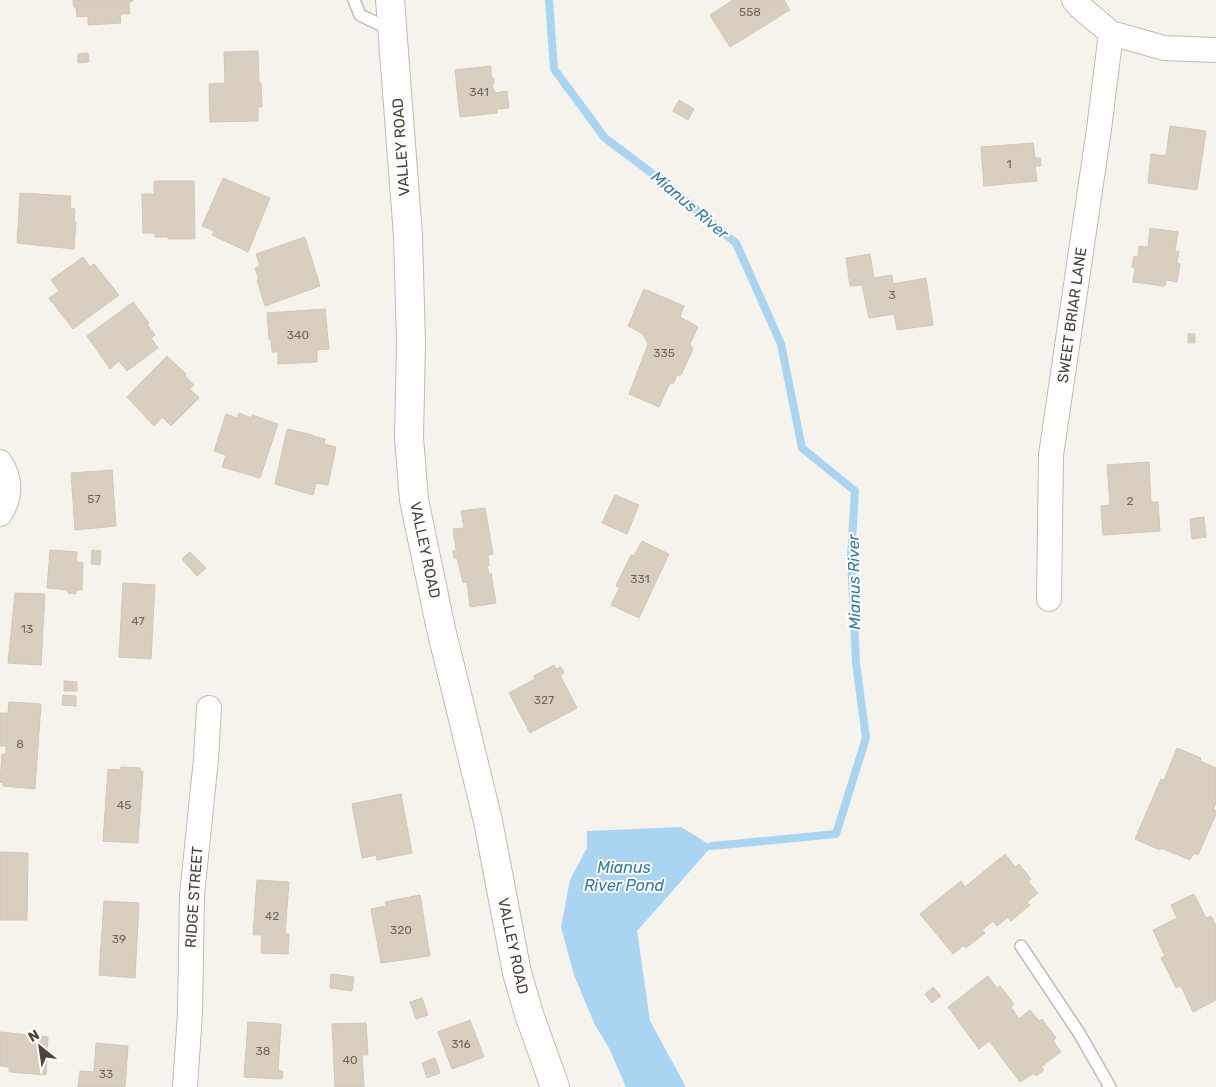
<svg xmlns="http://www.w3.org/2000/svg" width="1216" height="1087" viewBox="0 0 1216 1087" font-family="Rubik,sans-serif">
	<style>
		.water { fill: #a9d4f2 }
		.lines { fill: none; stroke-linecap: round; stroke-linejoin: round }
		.stream { stroke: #a9d4f2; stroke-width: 8 }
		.building { fill: #d8cfc1; stroke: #d3c7b4 }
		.service-casing { stroke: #c2bbae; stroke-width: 14 }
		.minor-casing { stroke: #c2bbae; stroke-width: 26 }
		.tertiary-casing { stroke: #c2bbae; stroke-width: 30 }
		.service { stroke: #fff; stroke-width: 11 }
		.minor { stroke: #fff; stroke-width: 24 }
		.tertiary { stroke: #fff; stroke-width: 28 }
		.labels { text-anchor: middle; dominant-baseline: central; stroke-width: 4; stroke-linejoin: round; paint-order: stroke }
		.number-label { font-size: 12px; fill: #6e675b }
		.street-label { font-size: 15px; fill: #4b4439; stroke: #fff }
		.water-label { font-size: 16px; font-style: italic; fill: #2e7ab2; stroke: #fff }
	</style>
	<rect width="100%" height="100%" fill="#f6f3ec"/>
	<!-- water -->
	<path class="water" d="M681,827L712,846L637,931L650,1021L686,1087H626L609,1048L595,1025L574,975L561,927L570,880L587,848V831Z"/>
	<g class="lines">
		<!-- stream -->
		<path class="stream" d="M549,0L554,69L605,138L665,183L736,243L781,344L802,448L855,491L851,556L856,663L866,738L836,834L712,846"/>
	</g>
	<!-- building -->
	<path class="building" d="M73,0H133V1L129,2L130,14H120L121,23L88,25V16L77,17L76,7H74Z
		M733,0H784L790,10L730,47L710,15Z
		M258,51L259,83H261L262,107H258V121L210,122L209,84L225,83L224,52Z
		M88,53L89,62L78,63V54Z
		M491,66V77H493L494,84H492L493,90H494L495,93L507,91L509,108L497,109V113L460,117L455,70Z
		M679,100L694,109L688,120L673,111Z
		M1170,126L1206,131L1197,190L1148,183L1151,154L1166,156Z
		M1033,143L1035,158H1040L1041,166H1035L1037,181L984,186L981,147Z
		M223,178L270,198L248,252L212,235L214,231L202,226Z
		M154,181H194L195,239H168V237H155V233H143L142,194H154Z
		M20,193L71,196L70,208L75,209L74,222H76L74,249L17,243Z
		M1150,228L1178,232L1175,251H1179L1177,263L1180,264L1177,282L1166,280L1165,286L1133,282L1135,268L1132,267L1134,256L1138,257L1139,246L1148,247Z
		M305,237L320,286L265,306L257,280H259L255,268L260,266L256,254Z
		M870,254L874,278L892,275L893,284L926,278L933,325L897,330L894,314L869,318L862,285L850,286L846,258Z
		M83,257L90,267L94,264L119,295L73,329L49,298L59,291L51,280Z
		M644,289L684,306L680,317L698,327L690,344L693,349L681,375H677L673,384L670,383L659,407L629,394L648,344L643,334L628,326Z
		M133,302L149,323L147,324L155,335L151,338L158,348L127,371L119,361L110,369L87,336Z
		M325,309L329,349L317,350V362L278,364V352H272L271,339L269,340L267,313Z
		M1188,334H1195V343H1188Z
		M167,356L186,374L185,376L194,385L190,389L199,398L171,426L162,417L154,426L127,397Z
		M239,413L252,418V415L278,424L260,478L222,467L226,455L214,451L226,414L237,418Z
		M287,429L313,435V436L325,439L324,444L336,447L328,485L316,483L313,495L275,484Z
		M1149,462L1151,502H1158L1160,531L1103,535L1101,506L1110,505L1107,465Z
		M112,470L116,526L75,530L71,473Z
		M615,495L639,505L627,534L602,523Z
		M485,508L493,554L488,555L489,566H487L489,574L491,573L496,603L470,607L467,582L463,583L457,558H454L453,551L456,550L453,529L464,528L461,511Z
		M1204,517L1206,537L1192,539L1190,519Z
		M642,541L669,554L639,618L611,605L620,587L616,586L631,555L634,556Z
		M50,550L77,552L76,562L83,563L82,590H76V594L68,593V590L47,588Z
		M92,550L101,551L100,565L91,564Z
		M190,552L206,568L197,576L182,559Z
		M123,583L155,585L151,659L119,657Z
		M15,593L45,594L41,665L8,663Z
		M554,665L556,669L561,667L564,673L560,675L577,708L530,733L509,693L535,679L534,676Z
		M64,681L77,682V691H64Z
		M63,695L76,696V706L62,705Z
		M9,702L41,704L35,789L3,786V783L0,782L2,754H6V746H0V713H8Z
		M1177,748L1201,758L1200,761L1216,768V803L1213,810L1216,811V814L1198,855L1194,853L1190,860L1161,848L1160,850L1135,839L1161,779L1164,780Z
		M121,767L140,768V771H143L138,843L103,841L108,769L120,770Z
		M401,794L412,853L377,860L376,855L362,858L352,804Z
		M0,852L28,853L27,920H0Z
		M1005,854L1015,867L1019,864L1031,879L1028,881L1038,893L1027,902L1030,905L1011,921L1008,917L997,926L993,921L982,930L985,933L966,948L963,946L953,954L920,914L961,881L965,887Z
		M257,880L289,882L285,934H289L288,954L261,953L262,935H253Z
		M1194,894L1206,918L1211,916L1216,926V1000L1193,1012L1181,986L1176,988L1161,958L1165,956L1153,930L1177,918L1171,905Z
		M420,895L430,956L381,963L371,909L386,906L385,902Z
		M104,901L139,903L135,978L99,975Z
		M331,974L354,977L352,991L330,988Z
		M988,976L997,988L1000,986L1014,1004L1011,1007L1019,1019L1030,1010L1039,1021L1042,1019L1056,1038L1053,1041L1061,1052L1041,1067L1044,1070L1036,1076L1034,1073L1020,1082L989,1041L979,1049L948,1007Z
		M933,987L941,996L932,1003L925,994Z
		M422,998L428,1015L416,1019L410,1002Z
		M470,1020L484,1057L452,1069L438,1032Z
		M248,1022L281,1024L278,1071H283L282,1079L244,1077Z
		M366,1023L368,1055H362L364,1087H335L332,1024Z
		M0,1032L48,1037L46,1075L9,1072V1067L0,1066Z
		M96,1043L128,1046L125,1087H78L80,1071L94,1072Z
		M435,1058L440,1073L427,1078L422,1063Z"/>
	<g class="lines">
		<defs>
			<path id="service" d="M354,0L360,15L391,30
				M1021,946L1079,1033L1110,1087"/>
			<path id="minor" d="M1074,0L1079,6L1111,33L1164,48L1216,50
				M0,462C11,479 11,497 0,514
				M1049,599L1051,455L1099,129L1111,33
				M185,1087L190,1013L192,895L206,759L209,708"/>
			<path id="tertiary" d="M390,0L408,236L411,342L409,438L414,500L441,629L488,821L517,973L529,1014L555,1087"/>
		</defs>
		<!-- service casing -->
		<use href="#service" class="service-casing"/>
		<!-- minor casing -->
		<use href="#minor" class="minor-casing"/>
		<!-- tertiary casing -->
		<use href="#tertiary" class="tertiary-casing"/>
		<!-- service -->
		<use href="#service" class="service"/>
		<!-- minor -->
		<use href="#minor" class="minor"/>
		<!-- tertiary -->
		<use href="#tertiary" class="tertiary"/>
	</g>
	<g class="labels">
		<!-- number labels -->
		<g class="number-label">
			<text x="750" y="12">558</text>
			<text x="479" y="92">341</text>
			<text x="1009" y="164">1</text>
			<text x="892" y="295">3</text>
			<text x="298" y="335">340</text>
			<text x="664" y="353">335</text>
			<text x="94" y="499">57</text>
			<text x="1130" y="501">2</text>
			<text x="640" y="579">331</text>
			<text x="138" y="621">47</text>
			<text x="27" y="629">13</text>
			<text x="544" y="700">327</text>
			<text x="20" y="744">8</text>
			<text x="124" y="805">45</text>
			<text x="272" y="916">42</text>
			<text x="401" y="930">320</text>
			<text x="119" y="939">39</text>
			<text x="461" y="1044">316</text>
			<text x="263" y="1051">38</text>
			<text x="350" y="1060">40</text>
			<text x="106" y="1074">33</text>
		</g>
		<!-- street labels -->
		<g class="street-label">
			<text transform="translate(401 147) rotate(-94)">VALLEY ROAD</text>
			<text transform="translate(1072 315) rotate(-82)">SWEET BRIAR LANE</text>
			<text transform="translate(425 550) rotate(78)">VALLEY ROAD</text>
			<text transform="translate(194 897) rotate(-86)">RIDGE STREET</text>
			<text transform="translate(513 946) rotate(78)">VALLEY ROAD</text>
		</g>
		<!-- water labels -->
		<g class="water-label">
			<text transform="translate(690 205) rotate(40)">Mianus River</text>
			<text transform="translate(854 582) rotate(-91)">Mianus River</text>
			<text x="624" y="867">Mianus<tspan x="624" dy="18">River Pond</tspan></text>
		</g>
	</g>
	<!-- north arrow -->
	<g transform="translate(40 1047) rotate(330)" stroke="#ffffff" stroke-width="4" paint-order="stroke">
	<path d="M0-4L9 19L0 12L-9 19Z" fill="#4b4439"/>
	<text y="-8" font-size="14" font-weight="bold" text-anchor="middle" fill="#4b4439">N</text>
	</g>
</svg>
